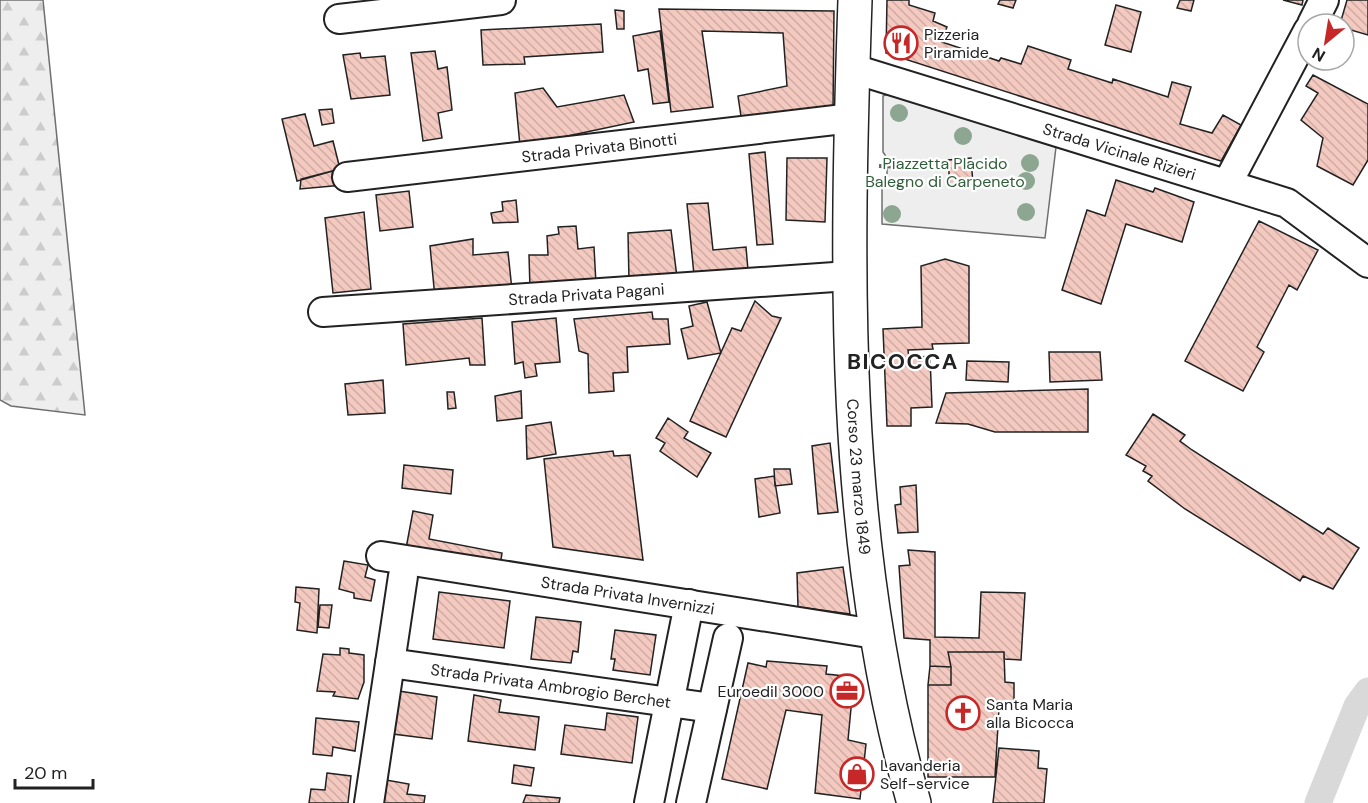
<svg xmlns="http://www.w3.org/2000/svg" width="1368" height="803" viewBox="0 0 1368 803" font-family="'DM Sans',sans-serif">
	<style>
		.forest { fill: url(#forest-firs); stroke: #6f6f6f; stroke-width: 1.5 }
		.green { fill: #eee; stroke: #6f6f6f; stroke-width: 1.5 }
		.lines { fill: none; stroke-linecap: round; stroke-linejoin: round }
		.canal { stroke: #d9d9d9; stroke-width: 27 }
		.building { fill: url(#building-back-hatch); stroke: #222; stroke-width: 1.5 }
		.minor-casing { stroke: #222; stroke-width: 32 }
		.major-casing { stroke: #222; stroke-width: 36 }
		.path { stroke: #646464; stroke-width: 4; stroke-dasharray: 4.5 3; stroke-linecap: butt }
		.minor { stroke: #fff; stroke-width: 28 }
		.major { stroke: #fff; stroke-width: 33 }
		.tree { fill: #8da692 }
		.labels { text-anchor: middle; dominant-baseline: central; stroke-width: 4.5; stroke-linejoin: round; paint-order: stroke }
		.poi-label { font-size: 16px; fill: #222; stroke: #fff; text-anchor: start }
		.street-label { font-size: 16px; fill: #222; stroke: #fff }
		.park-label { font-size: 16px; fill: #2f5e38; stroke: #fff }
		.district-label { font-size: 22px; font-weight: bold; letter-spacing: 1.5px; fill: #222; stroke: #fff }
	</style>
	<defs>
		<pattern id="forest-firs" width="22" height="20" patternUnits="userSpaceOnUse" patternTransform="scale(1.5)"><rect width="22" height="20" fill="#eee"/><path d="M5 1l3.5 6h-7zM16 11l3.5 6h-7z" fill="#ccc"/></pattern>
		<pattern id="building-back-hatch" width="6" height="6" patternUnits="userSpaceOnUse" patternTransform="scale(1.5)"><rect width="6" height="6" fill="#f3c9c0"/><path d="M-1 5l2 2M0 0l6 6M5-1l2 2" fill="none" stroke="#d0aca5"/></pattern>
	</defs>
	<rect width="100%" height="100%" fill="#fff"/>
	<!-- forest -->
	<path class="forest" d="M0,0H43L85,415L11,406L0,400Z"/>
	<!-- green -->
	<path class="green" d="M888,94L1056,147L1045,238L882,224V179L887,174V158L883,152V96Z"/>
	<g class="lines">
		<!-- canal -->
		<path class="canal" d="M1318,803L1357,706L1368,691"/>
	</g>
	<!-- building -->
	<path class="building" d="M887,0H909V5L935,13L933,21L947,27L942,42L999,61L1001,58L1021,64L1028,46L1071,60L1068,69L1112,83L1113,79L1168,97L1172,82L1191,87L1180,124L1212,133L1223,115L1241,125L1221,161L886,53Z
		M1000,0H1016L1013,8L998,4Z
		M1180,0H1194L1191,11L1177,8Z
		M1283,0H1303L1302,5Z
		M1347,0H1368V35L1344,28V24H1340Z
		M1116,5L1141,12L1131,52L1105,45Z
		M659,9L834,11L833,112L742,123L738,96L787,86L783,33L702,31L713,107L671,112Z
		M615,10L624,11V29H617Z
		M601,24L603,52L524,57L525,64L483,65L481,30Z
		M660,31L669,102L653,104L648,69L638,71L633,36Z
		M435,51L438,69L447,67L452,110L438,113L442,138L423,141L411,53Z
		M360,53L361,58L385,56L390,95L351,99L343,55Z
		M1313,75L1368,104V160L1353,185L1317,166L1323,138L1301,120L1318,93L1306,86Z
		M543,88L557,107L624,95L634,122L520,146L515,93Z
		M332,109L334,123L322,125L319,110Z
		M305,114L314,146L333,141L340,169L297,181L282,119Z
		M765,152L773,244L757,245L749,154Z
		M787,158H827L825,222L786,220Z
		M971,158L973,184L950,186L948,160Z
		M340,169L343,185L300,189L301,179Z
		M1116,180L1153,192L1155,188L1194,202L1182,242L1126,224L1101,304L1062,290L1087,210L1105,216Z
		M409,191L413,227L380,231L376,195Z
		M516,200L518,222L493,223L491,213L503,211L502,202Z
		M708,203L713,250L746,247L748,270L694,275L687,204Z
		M364,212L371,289L333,293L325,218Z
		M1259,221L1318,250L1297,290L1289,285L1257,347L1264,352L1243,391L1185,361Z
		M576,226L578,249L594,247L596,284L530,289L529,255H548L547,236L559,234L558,227Z
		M671,230L677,277L629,281L628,233Z
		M473,239V255L508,252L512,290L435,298L430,246Z
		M945,259L969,266V343L932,344L933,349L908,350L909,358L930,356L932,407L911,408V426H887L883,329L922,327L921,266Z
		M755,301L772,316L781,318L726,437L690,421L732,328L741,331Z
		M707,302L721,353L688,359L681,329L693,326L689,306Z
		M652,312L653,319H668L670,344L627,347L628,372L613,373L614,391L589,393L588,354L579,351L574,319Z
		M482,318L485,365H470L469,358L406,365L403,324Z
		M556,318L560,362L535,364L537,376L525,378L523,362L515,364L512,322Z
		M1049,352H1100L1102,380L1050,382Z
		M967,361L1009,362L1008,382L966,380Z
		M383,380L385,413L348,415L345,384Z
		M1088,389V432H995L968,424L936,423L946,393Z
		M521,391L522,418L497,421L495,396Z
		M447,392H454L456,408L448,409Z
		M1153,414L1185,435L1180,441L1192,450L1323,534L1328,528L1359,548L1333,589L1303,576L1300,581L1185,509L1148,481L1152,476L1143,471L1146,466L1126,455Z
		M668,418L688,432L684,438L711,453L697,477L660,451L665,443L656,438Z
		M551,422L556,454L527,459L526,426Z
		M830,443L838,512L818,514L812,446Z
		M613,451L614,456L630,455L643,560L553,547L544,459Z
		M404,465L453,470L451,494L402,488Z
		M774,469H790L792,484L775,486Z
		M774,476L780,513L759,517L755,479Z
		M916,485L918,532L898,533L895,505L901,504L900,487Z
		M413,511L433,515L429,539L502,553L499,572L405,554Z
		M908,550L935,552V637L979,638L981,592L1025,593L1021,660L1004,659V652H948L951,667L930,666V640L904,638L899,566L910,565Z
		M344,561L368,565L365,577L375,580L371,601L354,598V593L339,589Z
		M843,567L850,614L798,607L797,573Z
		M296,587L319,589L317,633L297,630L300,603L295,602Z
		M439,592L510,601L504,648L433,639Z
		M320,605H332L329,628L318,627Z
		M536,617L581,622L578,652L573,651L571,663L531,659Z
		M615,630L656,635L650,675L613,670L615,659H611Z
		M340,648L349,649V653L364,655V682L358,699L333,696L335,692L317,691L323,654L340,655Z
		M948,652H1004L1005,682L1014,683V707L999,708L995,777H928V685H951V667Z
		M767,661L827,666L826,674L854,677L848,740L866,744L860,799L815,793L822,715L786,710L767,789L722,779L748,663L766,667Z
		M930,666L951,667V685H928Z
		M399,691L437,697L432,739L393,734Z
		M474,695L501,700L499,712L539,717L535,750L468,741Z
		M607,713L638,717L632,763L561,754L565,725L605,730Z
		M316,718L359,722L355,751L333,747L332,756L313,754Z
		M999,748L1039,751L1038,768L1047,769L1044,803H993Z
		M514,765L534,768L531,786L512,783Z
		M327,773L351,776L348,803H309L311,789L325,790Z
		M386,780L409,784L407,794L425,796L424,803H383Z
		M526,795L560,798L559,803H523Z"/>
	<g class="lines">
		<defs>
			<g id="minor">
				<path d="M339,19L501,0"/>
				<path d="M1312,24L1324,0"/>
				<path id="s1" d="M854,69L1287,203L1368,263"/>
				<path id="s2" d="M347,177L852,118"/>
				<path d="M1227,184L1308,31"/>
				<path id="s3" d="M323,312L849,276"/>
				<path id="s4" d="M381,556L875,634"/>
				<path d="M390,663L403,576"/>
				<path id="s5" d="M369,803L390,663L712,708"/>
				<path d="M649,803L689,604"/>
				<path d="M691,803L728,638"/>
			</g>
			<g id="major">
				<path id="s6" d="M855,0C846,268 840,543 914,803"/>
			</g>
		</defs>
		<!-- minor casing -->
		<use href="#minor" class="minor-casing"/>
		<!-- major casing -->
		<use href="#major" class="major-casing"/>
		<!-- path -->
		<path class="path" d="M879,166L925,168"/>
		<!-- minor -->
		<use href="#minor" class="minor"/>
		<!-- major -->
		<use href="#major" class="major"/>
	</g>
	<!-- trees -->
	<g class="tree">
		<circle cx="899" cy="113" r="9"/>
		<circle cx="963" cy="136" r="9"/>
		<circle cx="1030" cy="163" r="9"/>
		<circle cx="1026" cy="181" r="9"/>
		<circle cx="1026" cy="212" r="9"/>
		<circle cx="892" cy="214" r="9"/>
	</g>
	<!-- icons -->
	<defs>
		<symbol id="restaurant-ring" viewBox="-11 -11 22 22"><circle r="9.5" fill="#fff" stroke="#c62828" stroke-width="1.5"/><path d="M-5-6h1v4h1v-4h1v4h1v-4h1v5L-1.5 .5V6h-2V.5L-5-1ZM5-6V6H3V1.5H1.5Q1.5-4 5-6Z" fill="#c62828"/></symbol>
		<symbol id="office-ring" viewBox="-11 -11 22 22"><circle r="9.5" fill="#fff" stroke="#c62828" stroke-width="1.5"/><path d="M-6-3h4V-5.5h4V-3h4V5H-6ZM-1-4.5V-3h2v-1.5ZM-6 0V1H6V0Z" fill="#c62828"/></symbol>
		<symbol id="church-ring" viewBox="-11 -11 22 22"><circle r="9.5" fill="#fff" stroke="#c62828" stroke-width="1.5"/><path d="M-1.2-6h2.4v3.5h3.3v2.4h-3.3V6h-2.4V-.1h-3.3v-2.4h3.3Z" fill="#c62828"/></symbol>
		<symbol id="shop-ring" viewBox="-11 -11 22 22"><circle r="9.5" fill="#fff" stroke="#c62828" stroke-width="1.5"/><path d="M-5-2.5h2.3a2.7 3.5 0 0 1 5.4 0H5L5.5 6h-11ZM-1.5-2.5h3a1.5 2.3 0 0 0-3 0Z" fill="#c62828"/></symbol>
	</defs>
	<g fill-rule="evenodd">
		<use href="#restaurant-ring" x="882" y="24" width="38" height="38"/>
		<use href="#office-ring" x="828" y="672" width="38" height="38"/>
		<use href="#church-ring" x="944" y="694" width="38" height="38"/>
		<use href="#shop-ring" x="838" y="755" width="38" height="38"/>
	</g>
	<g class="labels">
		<!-- poi labels -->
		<g class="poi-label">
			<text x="924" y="34">Pizzeria<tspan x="924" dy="18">Piramide</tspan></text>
			<text x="824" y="691" text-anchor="end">Euroedil 3000</text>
			<text x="986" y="704">Santa Maria<tspan x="986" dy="18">alla Bicocca</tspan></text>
			<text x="880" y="765">Lavanderia<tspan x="880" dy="18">Self-service</tspan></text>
		</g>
		<!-- street labels -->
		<g class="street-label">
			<text stroke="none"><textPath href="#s2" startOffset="254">Strada Privata Binotti</textPath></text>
			<text stroke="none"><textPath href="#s1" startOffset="278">Strada Vicinale Rizieri</textPath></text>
			<text stroke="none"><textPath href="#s3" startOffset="264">Strada Privata Pagani</textPath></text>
			<text stroke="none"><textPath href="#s6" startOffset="477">Corso 23 marzo 1849</textPath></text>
			<text stroke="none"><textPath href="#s4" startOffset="250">Strada Privata Invernizzi</textPath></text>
			<text stroke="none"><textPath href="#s5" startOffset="304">Strada Privata Ambrogio Berchet</textPath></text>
		</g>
		<!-- park labels -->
		<g class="park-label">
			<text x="945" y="163">Piazzetta Placido<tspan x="945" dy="18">Balegno di Carpeneto</tspan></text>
		</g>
		<!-- district labels -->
		<g class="district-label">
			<text x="903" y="361">BICOCCA</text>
		</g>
	</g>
	<!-- north arrow -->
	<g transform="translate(1326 42) rotate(210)"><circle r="28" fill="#ffffff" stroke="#a7a7a7" stroke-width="1.5"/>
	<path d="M0-4.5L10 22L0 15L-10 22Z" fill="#c62828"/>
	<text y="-9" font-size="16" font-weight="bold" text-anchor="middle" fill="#222222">N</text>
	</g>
	<!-- scale -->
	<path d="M15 779v9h78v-9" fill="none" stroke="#222222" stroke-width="3"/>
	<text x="24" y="779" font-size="18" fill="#222222" stroke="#ffffff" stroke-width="4.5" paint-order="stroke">20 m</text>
</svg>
